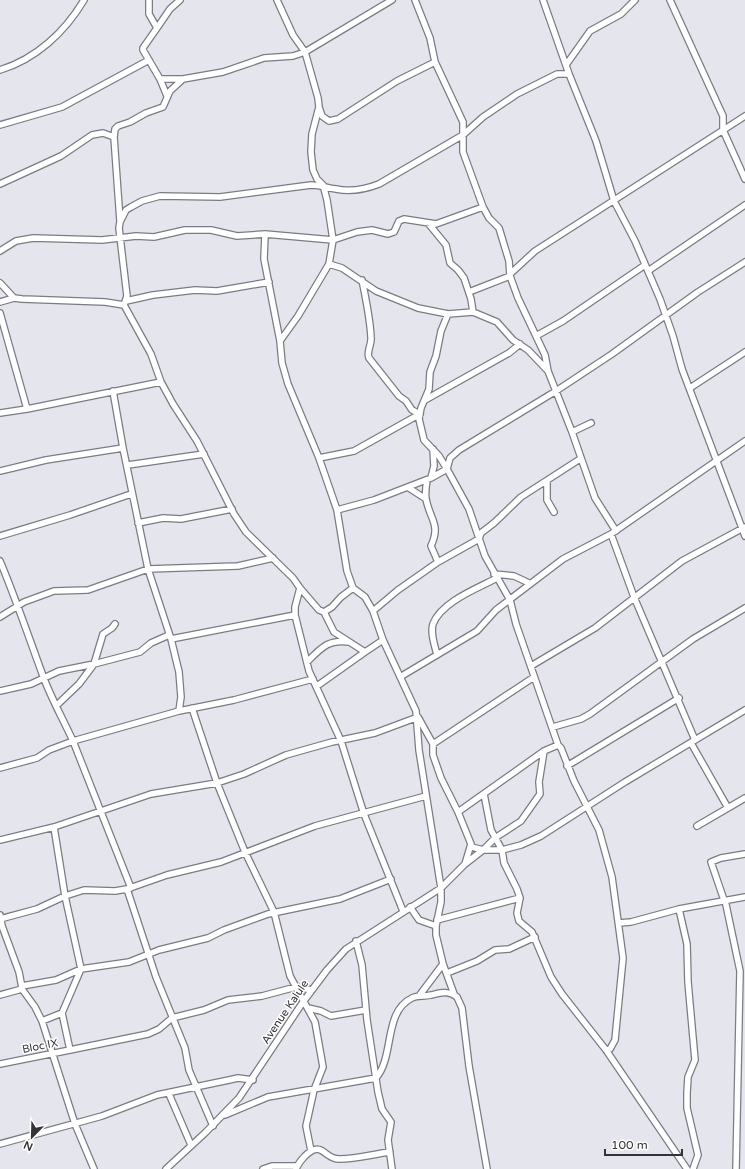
<svg xmlns="http://www.w3.org/2000/svg" width="745" height="1169" viewBox="0 0 745 1169" font-family="'Varela Round',sans-serif">
	<style>
		.lines { fill: none; stroke-linecap: round; stroke-linejoin: round }
		.minor-casing { stroke: #7b7b83; stroke-width: 8 }
		.minor { stroke: #fff; stroke-width: 5.5 }
		.labels { text-anchor: middle; dominant-baseline: central; stroke-width: 3; stroke-linejoin: round; paint-order: stroke }
		.street-label { font-size: 11px; fill: #343437; stroke: #fff }
	</style>
	<rect width="100%" height="100%" fill="#e5e5ed"/>
	<g class="lines">
		<defs>
			<path id="minor" d="M149,0V14L157,28L143,48V50L160,79L167,96
				M277,0L293,35L305,52L318,98L319,107L312,134L311,152L313,170L317,179L323,185L327,200L333,240L329,264L298,316L280,341L282,363L288,384L319,458L337,510L347,571L353,588L365,597L373,611L383,640L416,711L419,750L441,888V902L436,926V935L443,964L454,994
				M415,0L430,38L435,62
				M543,0L569,74L596,141L614,201L635,241L660,299L673,336L682,369L745,536
				M670,0L723,116V130L745,179
				M157,28L170,9L180,0
				M566,65L590,31L621,14L635,0
				M0,70C36,59 65,32 84,0
				M160,79H183
				M319,107L322,116L329,121L338,119L397,81L435,62L463,122V152L483,207
				M0,125L62,107L149,60
				M0,184L61,156L92,135L103,133L114,137
				M120,221L114,137L115,129L118,126L130,122L146,113L163,107L170,91L183,79L223,72L264,58L293,56L305,52L392,0
				M428,223L446,245L450,263L458,270L464,278L471,299L473,312
				M265,234L264,259L280,341
				M0,251L16,241L33,238L102,240L136,236L154,237L185,230H211L237,236L265,234L333,240L357,232L372,230L388,234L394,232L399,221L404,219L436,224L483,207L489,218L499,228L509,261L510,276L518,298L545,355L548,371L572,432L595,498L616,531
				M329,264L342,268L376,291L418,308L448,314L473,312L497,322L513,340L528,350L548,371
				M648,271L745,205
				M510,274L535,251L745,116
				M362,280C366,299 370,318 371,337C372,345 366,351 369,358L399,396L406,401L412,410L420,414
				M0,283L14,298L22,299L105,302L124,305L151,354L161,382L173,404L197,441L234,514L246,532L293,578L300,588L319,610L324,612L334,632L365,652L383,640
				M469,292L510,276
				M126,301L153,295L195,290L217,291L269,282
				M0,302L14,298
				M124,305L127,296L119,228L120,222L126,210L131,207L142,201L160,196L220,197L311,185C321,185 327,188 336,189C350,192 366,189 379,184L463,135L483,117L517,94L557,74H569
				M0,313L27,409L161,382
				M536,336L563,321L645,265
				M690,388L745,352
				M113,391L123,448
				M425,400L509,353L520,344
				M0,413L27,409
				M572,432L591,423
				M319,458L354,451L420,414
				M128,465L204,454
				M0,471L46,460L123,448L148,569L171,639L179,672L181,697L179,711
				M431,478L447,469L439,456L424,440L419,419L421,408L429,389L430,372L436,356L441,331L448,314
				M547,481V500L554,512
				M409,488L426,499
				M337,510L374,500L431,478L434,466L433,449
				M138,523L163,518L181,519L232,509
				M611,534L634,597L695,740
				M0,536L70,515L131,494
				M0,561C16,599 29,638 43,676C51,698 63,719 73,741L179,711L234,700L313,679
				M438,562L479,539L481,533L494,523L521,497L580,459
				M494,574L514,576L529,583
				M300,588L295,607V615L309,671L341,741L364,814L403,911
				M373,611L398,590L438,562L431,546C441,524 430,520 426,499C425,493 426,486 427,480
				M324,612L332,607L341,597L353,588
				M0,617L24,602L54,591L88,590L148,569L238,566L273,558
				M171,639L295,615
				M437,655C435,646 430,633 433,624C441,602 478,588 497,578
				M307,662C321,648 328,639 349,642
				M531,666L595,628L682,561L745,527
				M400,677L477,631L496,610L563,559L611,534L745,441
				M317,686L365,652
				M0,691L31,684L59,671L94,664L103,634L112,628L115,624
				M57,705L79,684L94,664L140,652L151,643L169,635
				M192,708L217,783L245,852L274,912L290,976L315,1022L323,1067L314,1090L306,1126L311,1151
				M553,727L581,719L590,714L693,639L745,608
				M691,743L728,808
				M567,766L679,698
				M0,768L37,758L49,750L73,741L131,888
				M484,794L491,830L502,850L504,863L517,889L520,898L517,913L519,921L532,932L551,977L562,994L606,1050L687,1169
				M458,812L544,751L558,745
				M697,826L745,798
				M0,840L54,827L151,794L217,783L244,774L286,755L332,742L375,733L418,717L433,744
				M472,847L483,850L495,838L521,821L540,794L539,782L544,751
				M465,864L471,844L458,812L441,778L433,755V744L534,677
				M127,889L156,977L185,1048L189,1070L213,1126
				M724,900L711,862L721,858L745,854
				M725,900L740,971L736,1169
				M410,907L419,920L436,926
				M679,909L687,944L688,982L695,1060L688,1077L687,1093V1108L698,1155L693,1169
				M0,915L2,926L19,972L22,988
				M0,919L37,909L65,896L84,890L115,891L127,889L167,875L221,862L315,826L426,796
				M437,920L520,898
				M619,923L631,922L679,909L745,897
				M356,941L362,965L367,1020L378,1092L382,1109L391,1122L388,1140L392,1169
				M447,973L477,961L495,950L509,949L535,937
				M22,986L56,980L81,969L129,962L159,950L208,938L224,930L268,914L340,899L391,879
				M0,995L22,989L35,1007L42,1021L62,1013L81,969L65,896L54,827
				M419,996L443,964
				M308,1008L321,1011L331,1016L366,1010
				M42,1021L75,1124L94,1169
				M70,1050L148,1034L159,1029L172,1018L204,1010L228,1000L262,996L296,987L312,990
				M606,1050L610,1049L615,1040L623,958L612,877L599,830L574,781L561,748L558,745L516,624L510,600L485,556L469,509L447,469L450,458L459,450L556,391L612,354L698,292L745,262
				M0,1064L70,1050L62,1013
				M169,1094L191,1145
				M225,1115L268,1097L376,1078C395,1056 383,1012 412,998C418,995 424,997 431,995C440,993 448,990 457,997L462,1008L469,1066L487,1169
				M0,1144L102,1116L157,1095L229,1080L238,1078L253,1080
				M166,1169L205,1133L239,1098L303,1002L327,970L346,949L441,888L465,864L483,850H502L521,845L541,836L625,782L745,710
				M263,1169L272,1166H297
				M296,1169C298,1164 301,1160 305,1156C323,1139 324,1160 340,1159C356,1159 374,1154 390,1152"/>
		</defs>
		<!-- minor casing -->
		<use href="#minor" class="minor-casing"/>
		<!-- minor -->
		<use href="#minor" class="minor"/>
	</g>
	<g class="labels">
		<!-- street labels -->
		<g class="street-label">
			<text transform="translate(285 1012) rotate(-56)">Avenue Kalule</text>
			<text transform="translate(40 1046) rotate(-11)">Bloc IX</text>
		</g>
	</g>
	<!-- north arrow -->
	<g transform="translate(32 1137) rotate(203)" stroke="#ffffff" stroke-width="3" paint-order="stroke">
	<path d="M0-3L7 15L0 10L-7 15Z" fill="#343437"/>
	<text y="-6" font-size="11" font-weight="bold" text-anchor="middle" fill="#343437">N</text>
	</g>
	<!-- scale -->
	<path d="M605 1149v6h77v-6" fill="none" stroke="#343437" stroke-width="2"/>
	<text x="611" y="1149" font-size="12" fill="#343437" stroke="#ffffff" stroke-width="3" paint-order="stroke">100 m</text>
</svg>
